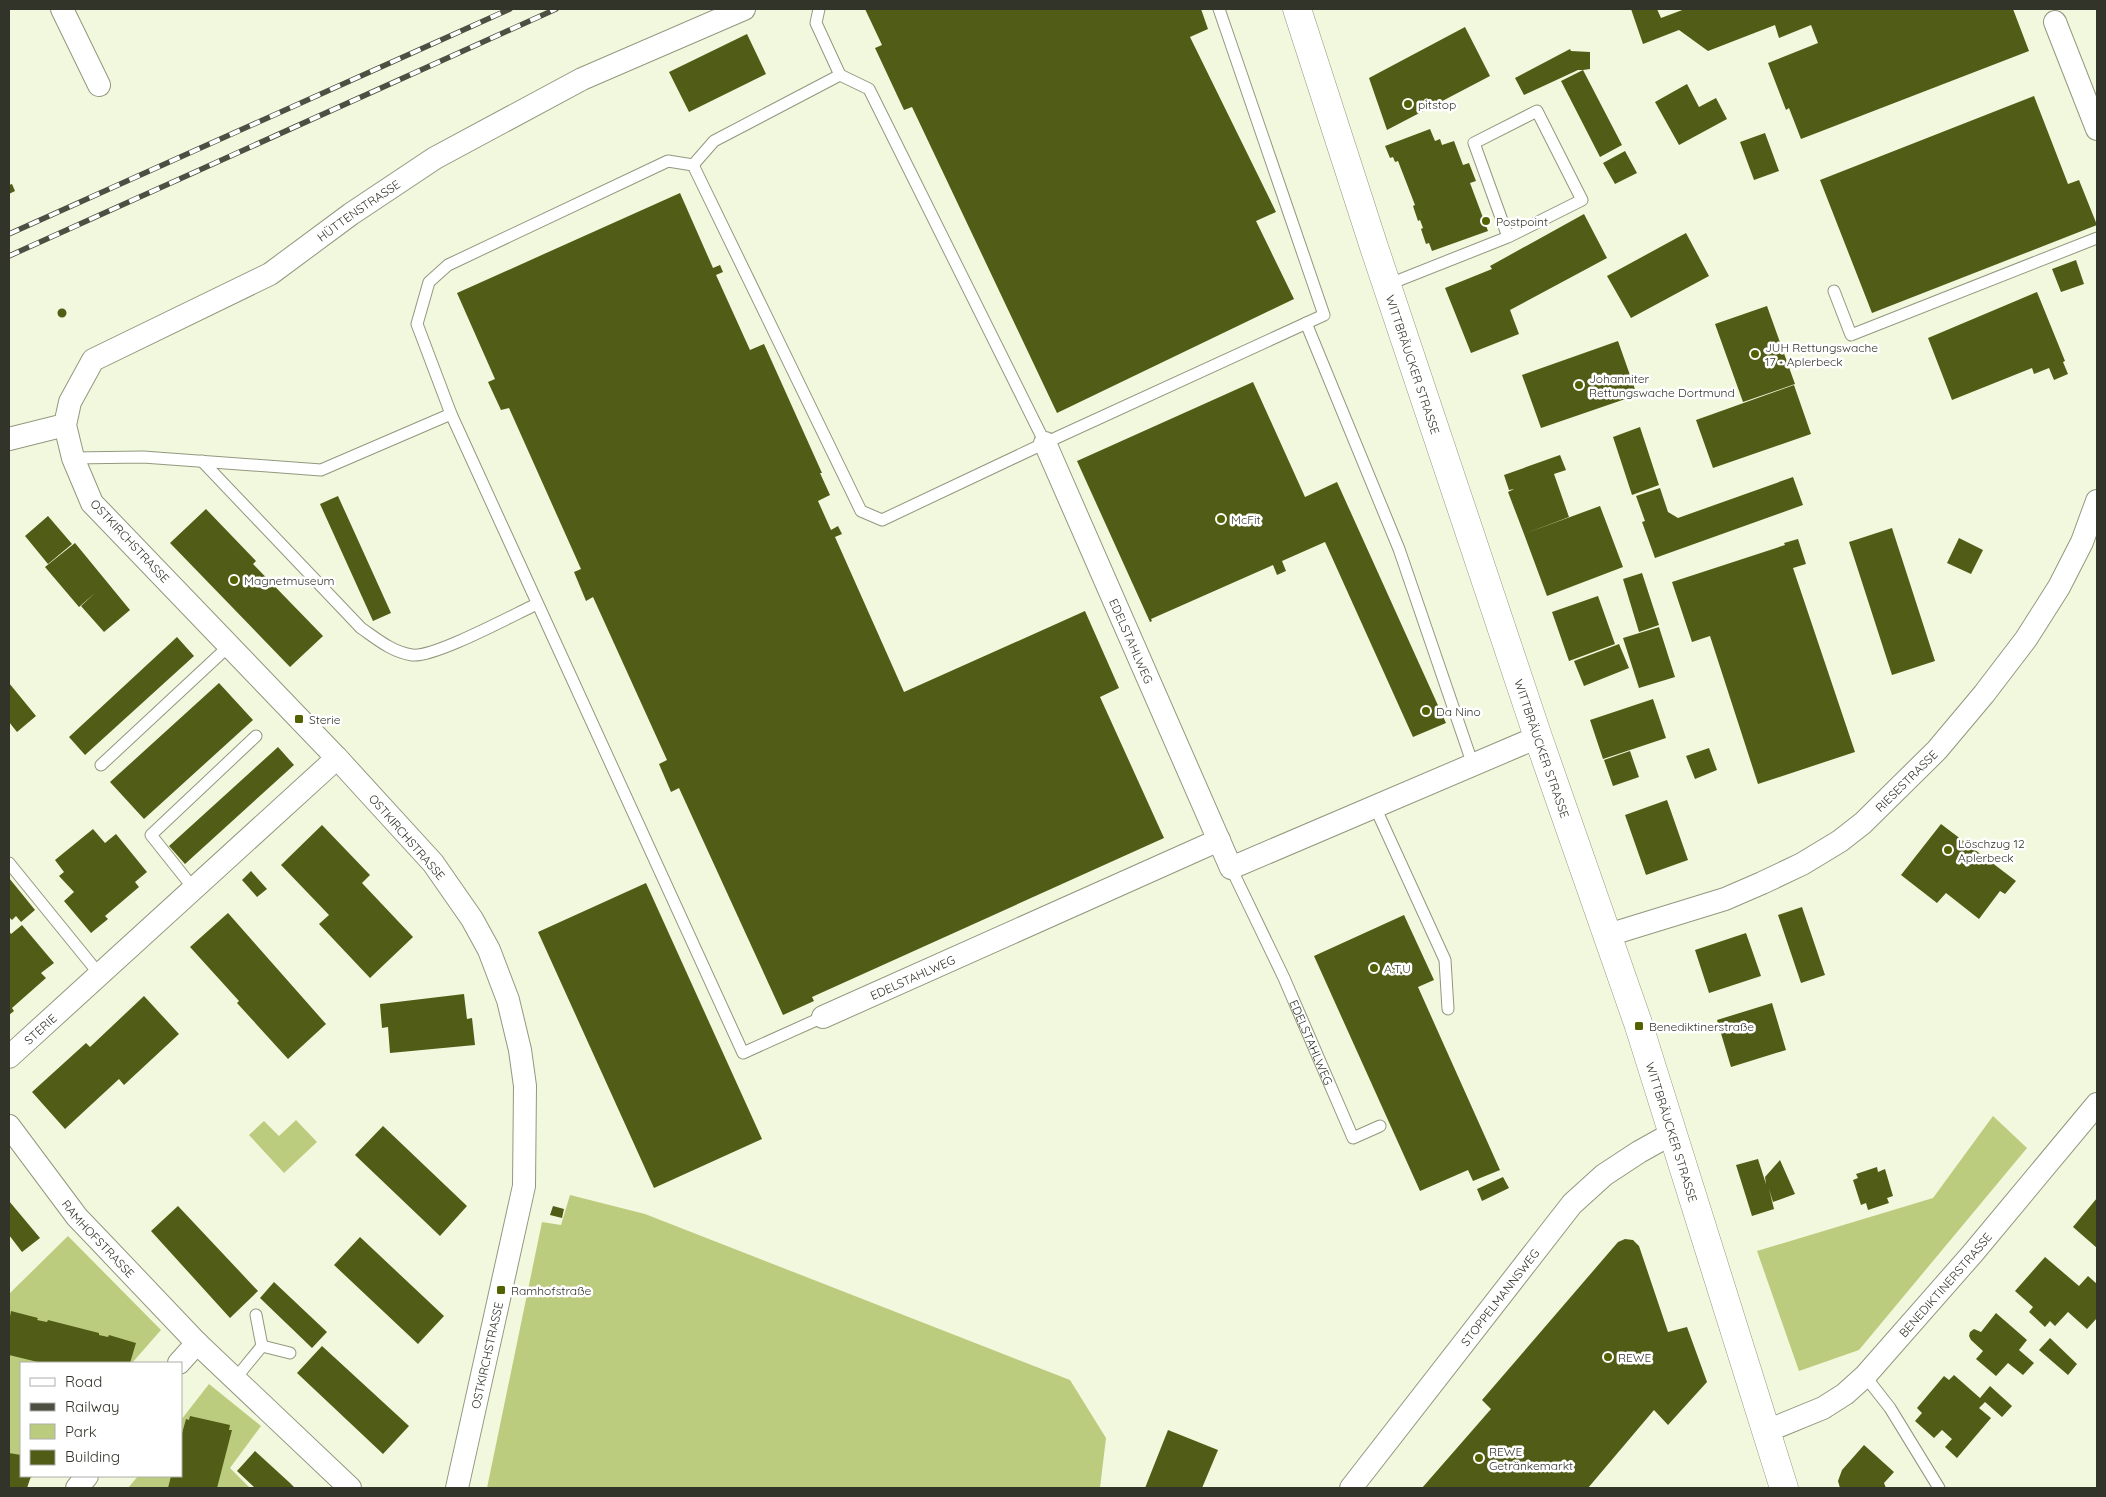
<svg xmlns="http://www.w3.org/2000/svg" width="2106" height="1497" viewBox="0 0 2106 1497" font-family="Quicksand,sans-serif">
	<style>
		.green { fill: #bccc7e }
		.building { fill: #515d16 }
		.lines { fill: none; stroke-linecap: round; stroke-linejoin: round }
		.service-casing { stroke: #92987f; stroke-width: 13 }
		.minor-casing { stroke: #92987f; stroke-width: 24 }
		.secondary-casing { stroke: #92987f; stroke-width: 29 }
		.service { stroke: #fff; stroke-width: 11 }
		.minor { stroke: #fff; stroke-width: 22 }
		.secondary { stroke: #fff; stroke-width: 28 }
		.rail-casing { stroke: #4c4f42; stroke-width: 5.5 }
		.rail { stroke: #fff; stroke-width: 4; stroke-dasharray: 11; stroke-linecap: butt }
		.poi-dot { fill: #546101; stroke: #fff; stroke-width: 2 }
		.labels { text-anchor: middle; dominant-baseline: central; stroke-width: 5; stroke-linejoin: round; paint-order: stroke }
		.poi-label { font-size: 12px; fill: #32342a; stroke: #fff; text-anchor: start }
		.street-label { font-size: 12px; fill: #32342a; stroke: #fff }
	</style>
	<rect width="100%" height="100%" fill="#f2f8dd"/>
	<!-- green -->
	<path class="green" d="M1993,1116L2027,1148L1859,1350L1799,1371L1757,1251L1933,1198Z
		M296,1120L317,1142L284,1173L249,1135L264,1121L279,1136Z
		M570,1195L645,1214L1070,1380L1106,1438L1100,1488H487L542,1222L561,1225Z
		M68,1236L161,1330L132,1363H21V1476H33L22,1488H9V1294Z
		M209,1384L261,1426L230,1468L250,1488H128L138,1476H181V1420Z"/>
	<!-- building -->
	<path class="building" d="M865,9H1201L1208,29L1190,37L1276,212L1256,221L1294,299L1057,413L912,107L904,110L875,48L882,45Z
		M1631,9H1657L1661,18L1685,9H2013L2029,51L1801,139L1789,108L1786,110L1768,63L1818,43L1811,25L1779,38L1775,25L1708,51L1679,30L1643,44Z
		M1465,27L1490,76L1387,130L1369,78Z
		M747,34L766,74L689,112L669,72Z
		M1570,49L1571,51L1590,52V69L1583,70L1622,145L1600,157L1561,81L1583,70H1578L1524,95L1515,78Z
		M1687,84L1699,107L1716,98L1727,119L1679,145L1655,102Z
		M2034,96L2068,184L2079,180L2097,225L1872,313L1820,180Z
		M1430,129L1435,141L1440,139L1442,145L1454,141L1463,165L1469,163L1476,181L1470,183L1488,231L1432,251L1429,243L1426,244L1421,229L1423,228L1420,220L1418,221L1413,206L1415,205L1398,161L1395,162L1393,157L1390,158L1385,146Z
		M1765,133L1779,171L1754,180L1740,142Z
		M1625,151L1637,173L1615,184L1603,163Z
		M12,184L15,191L9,194V185Z
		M680,193L713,268L720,265L723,272L716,275L750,350L764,344L822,473H820L830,495L818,501L831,530L838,526L842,534L835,537L904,692L1085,611L1119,688L1100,697L1164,838L812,997L814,1001L783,1015L679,788L671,792L659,764L667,760L593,597L586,601L574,572L581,569L509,408L501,410L488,382L495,379L457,293Z
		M1584,214L1607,258L1510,310L1519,334L1471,353L1445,288L1492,269L1490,266Z
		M1686,233L1709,276L1631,318L1607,276Z
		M2076,260L2084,284L2061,292L2052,269Z
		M2037,292L2065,361L2063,362L2068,374L2054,380L2049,368L2034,374L2032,368L1952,400L1928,338Z
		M1767,306L1795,384L1743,402L1715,324Z
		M57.5 313a4.5 4.5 0 1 1 9 0a4.5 4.5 0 1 1-9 0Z
		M1618,341L1637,395L1541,428L1522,375Z
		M1253,382L1305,497L1337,482L1446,723L1413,737L1325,542L1282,561L1286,571L1277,575L1273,565L1151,619L1152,621L1150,622L1077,461Z
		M1794,385L1811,434L1713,468L1696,420Z
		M1640,427L1659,485L1632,495L1613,437Z
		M1560,455L1566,470L1554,474L1569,517L1524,534L1508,492L1514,489L1509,490L1504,475Z
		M1793,477L1803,505L1655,558L1642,522L1645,521L1636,496L1660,488L1668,512L1678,518Z
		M338,496L391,613L373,621L320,504Z
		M1600,506L1623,567L1547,596L1524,534Z
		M206,509L256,561L253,564L323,636L290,667L170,543Z
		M48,516L72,544L48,564L25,536Z
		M1892,528L1935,661L1892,675L1849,542Z
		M1959,538L1983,550L1971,574L1947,563Z
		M1798,539L1806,564L1793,568L1855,752L1758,784L1710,636L1692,642L1672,582L1785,545L1784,543Z
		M75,543L130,610L104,632L81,606L96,592L79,607L45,567Z
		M1642,573L1659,625L1639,632L1623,579Z
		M1598,596L1615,644L1569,661L1552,612Z
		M1659,627L1675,677L1639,688L1623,638Z
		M177,637L194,656L85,755L69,737Z
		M1619,644L1629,668L1584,686L1574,661Z
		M9,683L36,716L17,732L9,722Z
		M219,683L253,720L144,819L110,782Z
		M1653,699L1666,738L1603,759L1590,720Z
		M278,747L294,765L185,864L169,846Z
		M1709,748L1717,770L1695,779L1686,756Z
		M1630,751L1639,777L1613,786L1604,760Z
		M1667,800L1688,860L1646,875L1625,815Z
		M1941,824L2016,881L2005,894L2000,891L1979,919L1946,893L1937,903L1901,875Z
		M322,825L370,875L362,883L413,937L370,978L319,924L329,915L281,865Z
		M93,829L105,843L116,834L147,872L135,882L139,887L105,916L108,919L91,933L64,901L74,892L59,876L64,872L55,860Z
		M251,871L267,889L257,897L242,880Z
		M9,878L35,910L21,922L16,916L12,920L9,917Z
		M646,883L762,1139L654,1188L538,932Z
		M1802,907L1825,975L1801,983L1778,915Z
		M228,913L326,1024L288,1059L237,1003L239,1001L190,947Z
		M1404,915L1434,980L1418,987L1500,1170L1473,1181L1468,1170L1420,1191L1314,956Z
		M22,925L54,963L41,973L46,978L12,1008L14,1011L9,1015V931L11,934Z
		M1746,933L1761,976L1709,993L1695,950Z
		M464,994L467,1019L472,1018L475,1045L390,1053L388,1027L382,1028L380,1004Z
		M144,996L179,1034L124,1085L119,1079L65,1129L32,1092L86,1043L90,1047Z
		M1772,1003L1786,1050L1731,1067L1717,1020Z
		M383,1126L467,1206L440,1236L355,1155Z
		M1758,1159L1766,1184L1765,1177L1780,1160L1795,1194L1773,1202L1769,1189L1774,1209L1752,1216L1736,1165Z
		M1877,1167L1878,1172L1885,1169L1893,1196L1887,1198L1889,1203L1868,1210L1866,1203L1861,1205L1853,1180L1858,1178L1856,1174Z
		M1503,1177L1509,1188L1482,1201L1477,1189Z
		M2097,1198V1248L2073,1227Z
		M9,1201L40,1238L22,1252L9,1235Z
		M178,1206L258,1291L230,1318L151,1231Z
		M553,1206L564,1209L562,1218L550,1215Z
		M360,1237L444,1316L418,1344L334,1265Z
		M1625,1239L1633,1240L1639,1246L1668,1332L1687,1327L1707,1382L1668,1425L1654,1410L1588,1488H1422L1491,1409L1482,1400L1618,1242Z
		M2045,1257L2079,1286L2088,1276L2097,1284V1318L2087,1329L2068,1312L2055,1326L2050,1321L2045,1327L2029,1312L2033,1307L2015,1291Z
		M274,1282L327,1332L312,1348L260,1298Z
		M11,1311L38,1318L37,1320L47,1322L48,1320L99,1333V1335L108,1337L109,1335L136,1343L130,1363H42L9,1355V1322Z
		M1996,1313L2027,1340L2019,1350L2034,1363L2023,1375L2008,1363L1996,1376L1976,1359L1983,1351L1971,1340L1969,1336L1970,1332L1974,1329L1981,1332Z
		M2050,1338L2077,1364L2068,1375L2039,1350Z
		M322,1346L409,1426L383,1454L297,1373Z
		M1954,1375L1980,1398L1990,1386L2012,1406L2002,1417L1985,1402L1979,1408L1991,1418L1957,1458L1945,1447L1952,1439L1942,1430L1934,1438L1915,1421L1922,1413L1917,1408L1944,1376L1949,1380Z
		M190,1416L230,1425L229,1430H232L217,1488H168L171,1476H181V1437L186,1419L189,1420Z
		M1168,1430L1218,1450L1202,1488H1145Z
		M1864,1445L1894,1472L1884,1483L1886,1488H1840L1838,1481L1842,1470Z
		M255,1451L290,1483L295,1488H255L237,1471Z
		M9,1453L21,1455V1476H31L27,1488H9Z"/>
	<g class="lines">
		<defs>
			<g id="service">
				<path d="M819,9L816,23L840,75"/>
				<path d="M693,165L714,141L840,75L869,89L1045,443"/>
				<path d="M1387,285L1508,237L1582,200L1537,111L1474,143L1508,237"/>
				<path d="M1834,291L1851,335L2097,238"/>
				<path d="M1306,323L1399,549L1473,765"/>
				<path d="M451,414L417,324L429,282L448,265L668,161L693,165L861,511L882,520L1045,443L1324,315L1219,9"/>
				<path d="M73,458L143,457L321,470L451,414L743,1053L823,1017"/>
				<path d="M202,461L361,628C377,639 392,652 412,655C434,658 513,615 537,604"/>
				<path d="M101,765L230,645"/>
				<path d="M1375,807L1445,960L1448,1009"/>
				<path d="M9,863L100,975"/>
				<path id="s1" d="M1231,868L1284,978L1353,1138L1380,1126"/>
				<path d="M194,889L151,835L256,736"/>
				<path d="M262,1346L290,1353"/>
				<path d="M1865,1376L1890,1408L1939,1488"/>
				<path d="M235,1379L262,1346L256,1315"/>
			</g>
			<g id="minor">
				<path d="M62,9L99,85"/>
				<path d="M2055,22L2097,129"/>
				<path d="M9,439L65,425"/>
				<path id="s2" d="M1045,443L1231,868L1538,737"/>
				<path id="s3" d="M1608,935L1725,899L1762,883L1802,864L1840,841L1863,823L1937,750L1984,694L2026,639L2059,587L2082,542L2097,501"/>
				<path id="s4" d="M823,1017L1219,840"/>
				<path id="s5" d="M9,1057L337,758"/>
				<path id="s6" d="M9,1126L77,1217L100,1241L197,1343L350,1488"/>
				<path d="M179,1363L197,1343"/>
				<path id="s7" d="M1767,1431L1823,1408L1845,1394L1865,1376L1973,1253L2097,1104"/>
				<path d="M77,1488L87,1476"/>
				<path id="s8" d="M457,1488L524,1186L525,1086L520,1050L508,1000L489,950L472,919L433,863L337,758L92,503L73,458L65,425L70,402L93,360L270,274L351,214L435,158L582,79L744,9"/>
				<path id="s9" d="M1351,1488L1572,1204L1604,1175L1639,1152L1673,1133"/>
			</g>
			<g id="secondary">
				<path id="s10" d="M1297,9L1374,247L1538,737L1639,1026L1784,1488"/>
			</g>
		</defs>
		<!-- service casing -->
		<use href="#service" class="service-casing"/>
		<!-- minor casing -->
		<use href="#minor" class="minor-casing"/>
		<!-- secondary casing -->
		<use href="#secondary" class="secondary-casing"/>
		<!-- service -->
		<use href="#service" class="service"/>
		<!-- minor -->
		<use href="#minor" class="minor"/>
		<!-- secondary -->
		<use href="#secondary" class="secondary"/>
		<defs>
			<path id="rail" d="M9,234L510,9
				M9,256L556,9"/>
		</defs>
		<!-- rail casing -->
		<use href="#rail" class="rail-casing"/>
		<!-- rail -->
		<use href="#rail" class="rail"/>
	</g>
	<!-- markers -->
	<g class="poi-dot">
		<circle cx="1408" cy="104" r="5"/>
		<circle cx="1486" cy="221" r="5"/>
		<circle cx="1755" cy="354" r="5"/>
		<circle cx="1579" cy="385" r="5"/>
		<circle cx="1221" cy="519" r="5"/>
		<circle cx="234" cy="580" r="5"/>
		<circle cx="1426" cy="711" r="5"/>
		<rect x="294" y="714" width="10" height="10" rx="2.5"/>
		<circle cx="1948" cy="850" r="5"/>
		<circle cx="1374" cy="968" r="5"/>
		<rect x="1634" y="1021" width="10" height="10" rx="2.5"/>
		<rect x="496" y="1285" width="10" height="10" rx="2.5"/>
		<circle cx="1608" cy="1357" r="5"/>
		<circle cx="1479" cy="1458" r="5"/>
	</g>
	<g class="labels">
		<!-- poi labels -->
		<g class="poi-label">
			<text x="1418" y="104">pitstop</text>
			<text x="1496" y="221">Postpoint</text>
			<text x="1765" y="347">JUH Rettungswache<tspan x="1765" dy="14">17 - Aplerbeck</tspan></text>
			<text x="1589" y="378">Johanniter<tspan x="1589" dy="14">Rettungswache Dortmund</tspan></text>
			<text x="1231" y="519">McFit</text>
			<text x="244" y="580">Magnetmuseum</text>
			<text x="1436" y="711">Da Nino</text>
			<text x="309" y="719">Sterie</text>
			<text x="1958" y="843">Löschzug 12<tspan x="1958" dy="14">Aplerbeck</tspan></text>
			<text x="1384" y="968">A.T.U</text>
			<text x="1649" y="1026">Benediktinerstraße</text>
			<text x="511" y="1290">Ramhofstraße</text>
			<text x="1618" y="1357">REWE</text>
			<text x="1489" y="1451">REWE<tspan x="1489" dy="14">Getränkemarkt</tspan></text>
		</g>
		<!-- street labels -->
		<g class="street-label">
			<text stroke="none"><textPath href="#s8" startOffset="1610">HÜTTENSTRASSE</textPath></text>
			<text stroke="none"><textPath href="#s10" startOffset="374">WITTBRÄUCKER STRASSE</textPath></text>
			<text transform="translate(130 541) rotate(47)">OSTKIRCHSTRASSE</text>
			<text stroke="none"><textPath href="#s2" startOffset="216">EDELSTAHLWEG</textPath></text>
			<text stroke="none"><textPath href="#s10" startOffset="779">WITTBRÄUCKER STRASSE</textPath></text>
			<text stroke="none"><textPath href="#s3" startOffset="341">RIESESTRASSE</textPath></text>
			<text transform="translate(407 837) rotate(49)">OSTKIRCHSTRASSE</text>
			<text stroke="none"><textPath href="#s4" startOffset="98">EDELSTAHLWEG</textPath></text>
			<text stroke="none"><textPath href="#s5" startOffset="42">STERIE</textPath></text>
			<text stroke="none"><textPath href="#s1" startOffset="192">EDELSTAHLWEG</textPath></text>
			<text stroke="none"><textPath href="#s10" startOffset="1184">WITTBRÄUCKER STRASSE</textPath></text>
			<text stroke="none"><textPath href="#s6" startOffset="144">RAMHOFSTRASSE</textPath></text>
			<text stroke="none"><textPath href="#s7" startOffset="235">BENEDIKTINERSTRASSE</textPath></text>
			<text stroke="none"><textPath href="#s9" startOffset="242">STOPPELMANNSWEG</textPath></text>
			<text stroke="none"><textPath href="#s8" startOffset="136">OSTKIRCHSTRASSE</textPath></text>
		</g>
	</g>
	<!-- border -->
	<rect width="2106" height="1497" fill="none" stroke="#32342a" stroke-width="20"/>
	<!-- legend -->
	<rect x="20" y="1362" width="162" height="115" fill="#ffffff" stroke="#adaeaa"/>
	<rect x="30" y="1378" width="25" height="8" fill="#ffffff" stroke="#adaeaa"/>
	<text x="65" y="1387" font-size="15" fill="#32342a">Road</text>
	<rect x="30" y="1403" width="25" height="8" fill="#4c4f42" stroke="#adaeaa"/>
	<text x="65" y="1412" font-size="15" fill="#32342a">Railway</text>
	<rect x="30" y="1424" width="25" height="15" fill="#bccc7e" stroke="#adaeaa"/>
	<text x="65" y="1437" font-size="15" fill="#32342a">Park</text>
	<rect x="30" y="1450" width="25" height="15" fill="#515d16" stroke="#adaeaa"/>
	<text x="65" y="1462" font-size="15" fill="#32342a">Building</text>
</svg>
